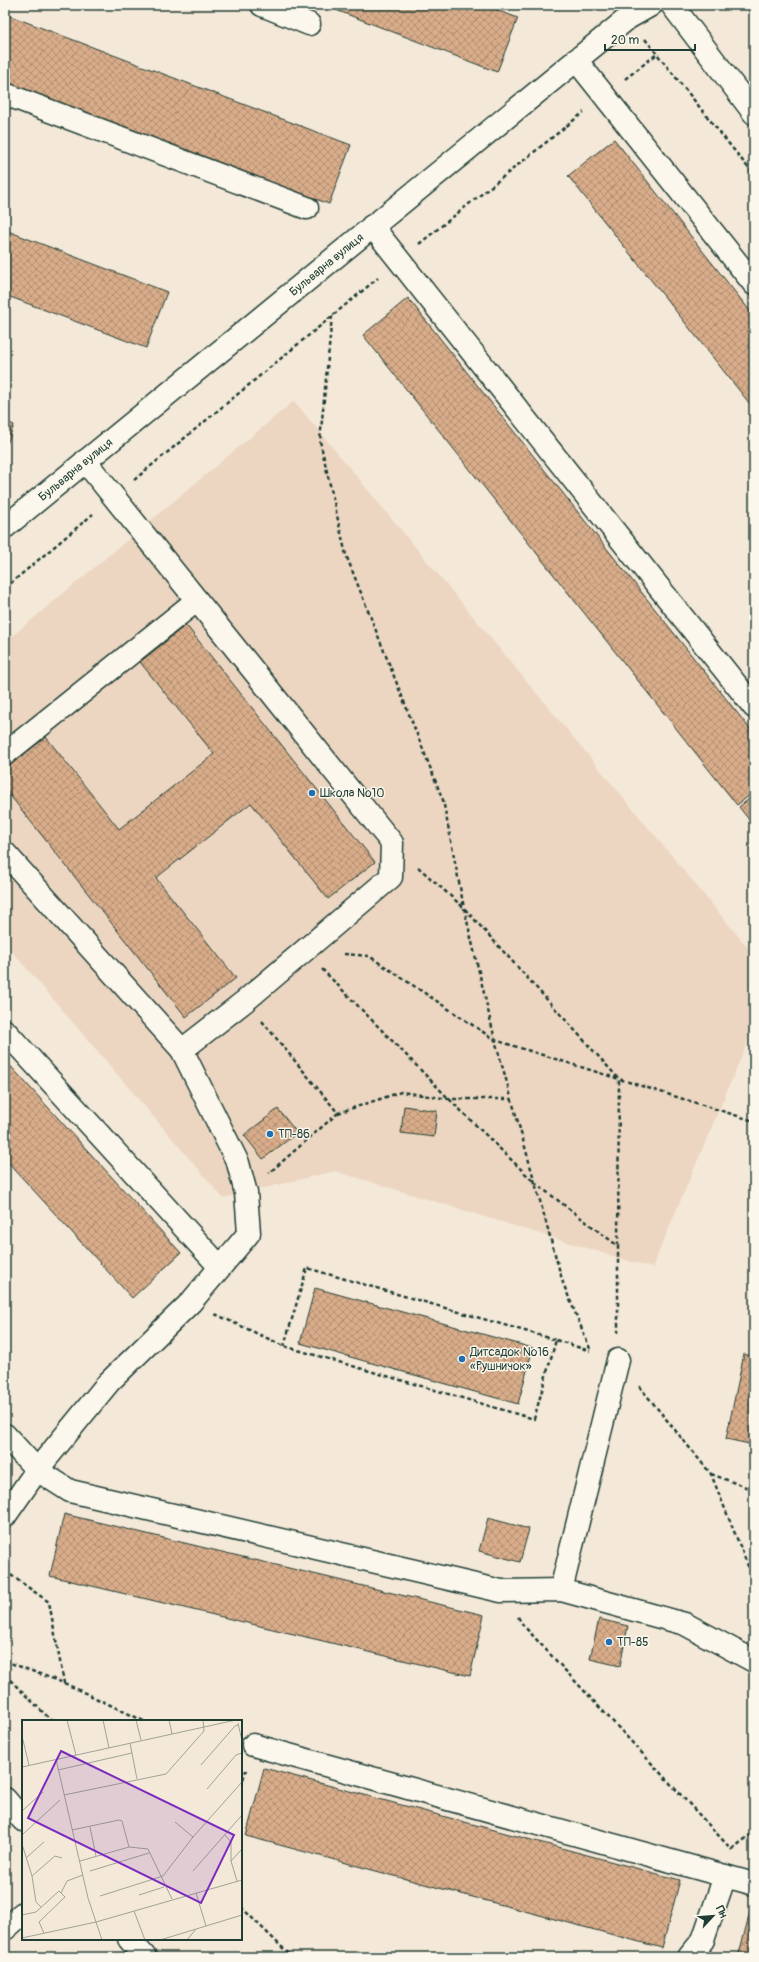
<svg xmlns="http://www.w3.org/2000/svg" width="759" height="1962" viewBox="0 0 759 1962" font-family="Pangolin,sans-serif">
	<style>
		.built { fill: #ecd6c1 }
		.building { fill: url(#building-cross-hatch); stroke: #1f3d34 }
		.lines { fill: none; stroke-linecap: round; stroke-linejoin: round }
		.minor-casing { stroke: #1f3d34; stroke-width: 25 }
		.path { stroke: #1f3d34; stroke-width: 2.5; stroke-dasharray: 4 3; stroke-linecap: butt }
		.minor { stroke: #fbf7ec; stroke-width: 22 }
		.poi-dot { fill: #1f6fb2; stroke: #fbf7ec; stroke-width: 1.5 }
		.labels { text-anchor: middle; dominant-baseline: central; stroke-width: 3; stroke-linejoin: round; paint-order: stroke }
		.street-label { font-size: 12px; fill: #1f3d34; stroke: #fbf7ec }
		.poi-label { font-size: 12px; fill: #1f3d34; stroke: #fbf7ec; text-anchor: start }
		.inset-road { fill: none; stroke: #9fa496; stroke-width: 1 }
		.view { fill: #7b2cbf; fill-opacity: 0.15; stroke: #7b2cbf; stroke-width: 2 }
		.inset-edge { fill: none; stroke: #1f3d34; stroke-width: 2 }
	</style>
	<defs>
		<pattern id="building-cross-hatch" width="8" height="8" patternUnits="userSpaceOnUse"><rect width="8" height="8" fill="#d9ad8a"/><path d="M0 0l8 8M0 8l8-8" fill="none" stroke="#af8e72"/></pattern>
	</defs>
	<rect width="100%" height="100%" fill="#f4e8d8"/>
	<filter id="ink" filterUnits="userSpaceOnUse"><feTurbulence type="fractalNoise" baseFrequency=".025" numOctaves="2"/><feDisplacementMap in="SourceGraphic" scale="8" xChannelSelector="R" yChannelSelector="G"/><feConvolveMatrix kernelMatrix="1 2 1 2 8 2 1 2 1" color-interpolation-filters="sRGB"/></filter>
	<g filter="url(#ink)">
		<!-- built -->
		<path class="built" d="M294,401L754,955V1027L652,1268L335,1171L223,1198L5,943V642Z"/>
		<!-- building -->
		<path class="building" d="M323,5H483L518,18L497,72Z
			M5,14L351,145L329,204L5,82Z
			M614,139L754,316V409L568,176Z
			M5,230L167,292L146,348L5,295Z
			M408,298L754,734V792L737,805L363,335Z
			M5,421L14,425L5,449Z
			M186,625L375,862L328,899L251,803L156,878L236,978L186,1017L5,789V769L46,737L119,829L214,754L140,662Z
			M754,795V826L739,807Z
			M5,1060L181,1253L132,1298L5,1159Z
			M404,1106L437,1111L434,1137L401,1133Z
			M278,1109L297,1133L263,1159L244,1135Z
			M315,1288L533,1348L518,1404L300,1343Z
			M744,1354L754,1357V1445L726,1439Z
			M64,1514L484,1615L470,1676L50,1576Z
			M488,1518L529,1529L520,1562L479,1551Z
			M599,1619L628,1626L620,1666L590,1659Z
			M264,1768L680,1880L662,1948L246,1836Z
			M752,1905H754V1957H738Z"/>
		<g class="lines">
			<defs>
				<g id="minor">
					<path d="M262,5L309,24"/>
					<path d="M672,5L754,113"/>
					<path d="M576,60L754,284"/>
					<path d="M5,94L307,208"/>
					<path d="M372,226L754,707"/>
					<path d="M85,461L392,843L391,877L245,1001L182,1050"/>
					<path id="s1" d="M5,527L628,18L651,5"/>
					<path d="M5,754L196,601"/>
					<path d="M5,853L182,1050L238,1163L246,1193L249,1233L191,1302L109,1382L37,1470L5,1516"/>
					<path d="M5,1031L220,1267"/>
					<path d="M5,1435L37,1470L70,1491L501,1591L561,1590L685,1624L754,1661"/>
					<path d="M561,1590L618,1360"/>
					<path d="M253,1745L754,1884"/>
					<path d="M5,1799L23,1820"/>
					<path d="M5,1929L23,1913"/>
					<path d="M129,1939L145,1957"/>
					<path d="M689,1957L703,1940L725,1876"/>
				</g>
			</defs>
			<!-- minor casing -->
			<use href="#minor" class="minor-casing"/>
			<!-- path -->
			<path class="path" d="M645,39L657,54
				M625,79L657,54L754,175
				M419,244L584,112
				M332,316L320,441L346,555L443,800L464,908L495,1040L563,1283L591,1351
				M134,480L378,278
				M5,588L93,514
				M418,867L464,908L619,1079L754,1121
				M344,954L369,956L495,1040L619,1079L618,1246
				M322,969L449,1099L535,1183L618,1246V1333
				M262,1021L338,1113L269,1173
				M338,1113L401,1092L449,1099H511
				M215,1314L284,1346L534,1419L556,1340L307,1268L284,1346
				M556,1340L590,1351
				M639,1386L711,1474L754,1581
				M711,1474L754,1490
				M5,1571L49,1602L64,1683
				M518,1617L523,1625L732,1850
				M5,1661L64,1683L144,1721
				M5,1675L52,1721
				M241,1786L246,1770
				M732,1849L754,1832
				M241,1907L292,1957"/>
			<!-- minor -->
			<use href="#minor" class="minor"/>
		</g>
	</g>
	<!-- markers -->
	<g class="poi-dot">
		<circle cx="312" cy="793" r="4"/>
		<circle cx="270" cy="1134" r="4"/>
		<circle cx="462" cy="1359" r="4"/>
		<circle cx="609" cy="1642" r="4"/>
	</g>
	<g class="labels">
		<!-- street labels -->
		<g class="street-label">
			<text stroke="none"><textPath href="#s1" startOffset="415">Бульварна вулиця</textPath></text>
			<text stroke="none"><textPath href="#s1" startOffset="91">Бульварна вулиця</textPath></text>
		</g>
		<!-- poi labels -->
		<g class="poi-label">
			<text x="320" y="793">Школа №10</text>
			<text x="278" y="1134">ТП-86</text>
			<text x="470" y="1352">Дитсадок №16<tspan x="470" dy="14">«Рушничок»</tspan></text>
			<text x="617" y="1642">ТП-85</text>
		</g>
	</g>
	<!-- overview -->
	<g transform="translate(22 1720)">
		<rect width="220" height="220" fill="#f4e8d8"/>
		<path class="inset-road" d="M45,0L54,35M81,0L87,28M114,0L119,20M147,0L150,14M216,3L220,21M0,16L7,45M108,23L115,59M34,39L66,178L80,220M179,45L213,6L216,5M0,47L214,0M36,50L110,33M185,69L214,35L220,33M42,75L144,54L182,11L181,0M0,91L21,72M153,102L171,117M68,107L74,136M50,110L97,100L100,101L107,127M0,115L38,80M203,115L209,122V141L215,161M0,124L10,156L14,182L19,187M5,137L22,122M58,141L107,127L126,129L150,179M209,141L220,129M68,151L127,133M171,151L220,95M10,156L33,136L40,138M39,173L45,161L61,155M117,175L142,167M78,176L141,156L171,117L220,62M112,191L123,220M0,195L14,192L37,171L43,177L17,202L22,213M184,206L220,195M0,218L74,202L220,160M138,220L184,206L174,173M165,220L174,209"/>
		<path class="view" d="M39,31L212,115L179,183L6,98Z"/>
		<rect width="220" height="220" class="inset-edge"/>
	</g>
	<!-- margin -->
	<rect width="759" height="1962" fill="none" stroke="#fbf7ec" stroke-width="20"/>
	<rect x="10" y="10" width="739" height="1942" fill="none" stroke="#1f3d34" stroke-width="1.5" filter="url(#ink)"/>
	<!-- north arrow -->
	<g transform="translate(713 1916) rotate(64)" stroke="#fbf7ec" stroke-width="3" paint-order="stroke">
	<path d="M0-3L7 15L0 10L-7 15Z" fill="#1f3d34"/>
	<text y="-6" font-size="11" font-weight="bold" text-anchor="middle" fill="#1f3d34">Пн</text>
	</g>
	<!-- scale -->
	<path d="M605 44v6h90v-6" fill="none" stroke="#1f3d34" stroke-width="2"/>
	<text x="611" y="44" font-size="12" fill="#1f3d34" stroke="#fbf7ec" stroke-width="3" paint-order="stroke">20 m</text>
</svg>
